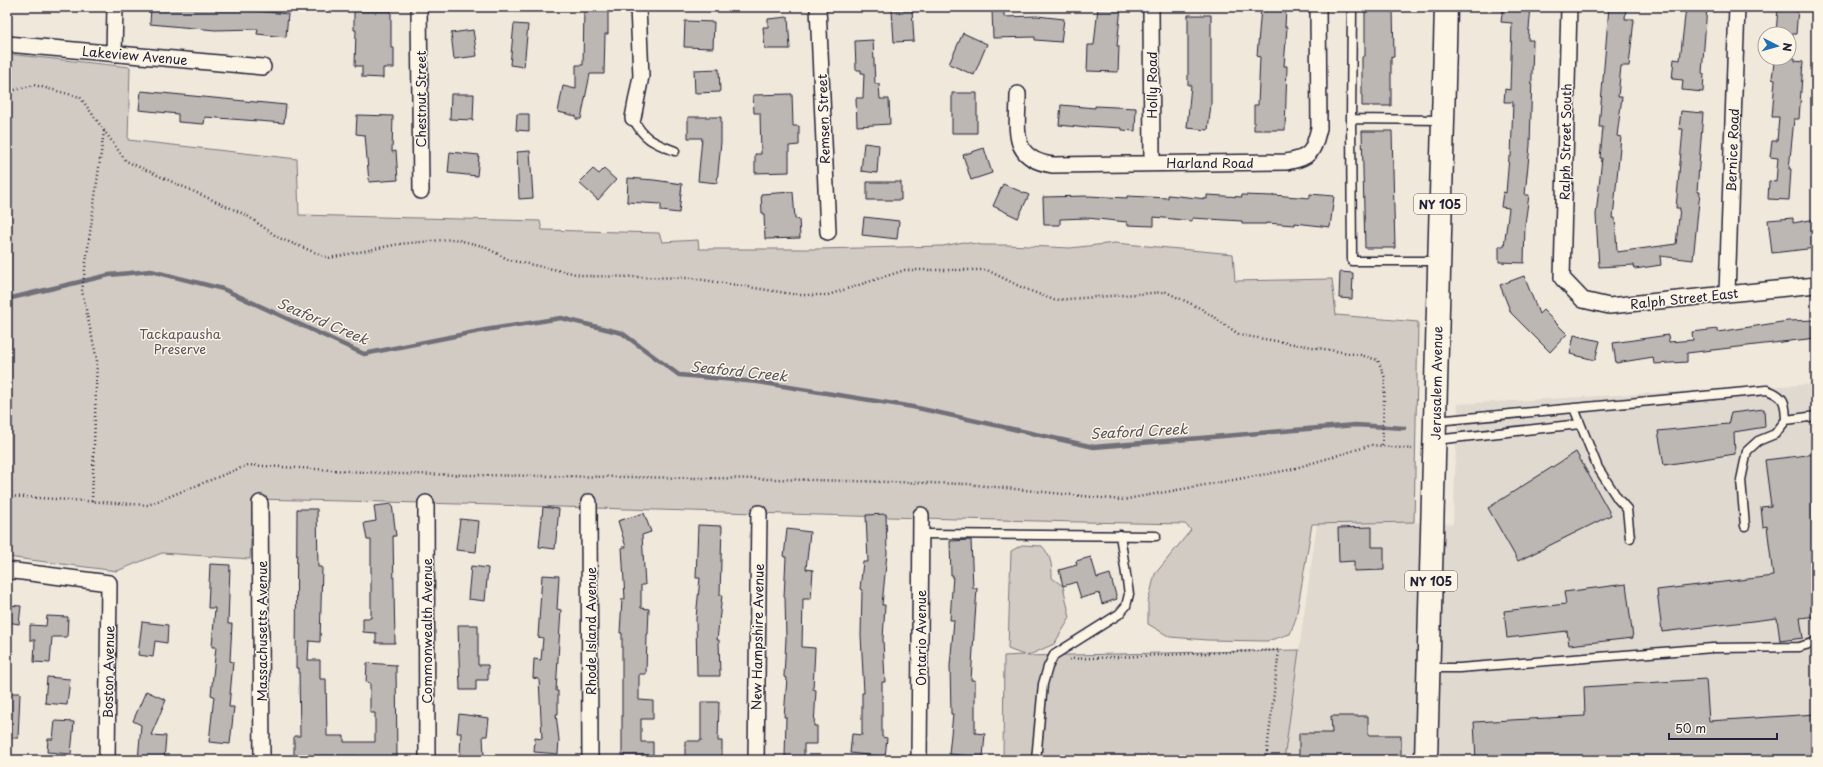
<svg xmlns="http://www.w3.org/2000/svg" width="1823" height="767" viewBox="0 0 1823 767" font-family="'Playpen Sans',sans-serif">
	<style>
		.built { fill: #e0d9cf }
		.green { fill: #d1cbc3; stroke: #7a767f }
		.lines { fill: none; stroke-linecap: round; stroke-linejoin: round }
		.stream { stroke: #716f79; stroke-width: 4.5 }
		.building { fill: #bcb7b3; stroke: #22223b }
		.lane-casing { stroke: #22223b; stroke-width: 11 }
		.street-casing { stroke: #22223b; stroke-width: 18 }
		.primary-casing { stroke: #22223b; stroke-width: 25 }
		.path { stroke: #22223b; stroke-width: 2.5; stroke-dasharray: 1 3; stroke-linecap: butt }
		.lane { stroke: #fcf5e5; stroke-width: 8 }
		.street { stroke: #fcf5e5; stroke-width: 15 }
		.primary { stroke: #fcf5e5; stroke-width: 22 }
		.labels { text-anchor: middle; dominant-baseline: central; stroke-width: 3; stroke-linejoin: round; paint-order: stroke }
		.shield { fill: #fcf5e5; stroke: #63616e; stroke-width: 1 }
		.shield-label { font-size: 12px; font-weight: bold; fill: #22223b }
		.street-label { font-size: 13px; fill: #22223b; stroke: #fcf5e5 }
		.park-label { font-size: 13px; fill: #575564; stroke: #fcf5e5 }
		.water-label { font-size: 14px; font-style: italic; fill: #575564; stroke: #fcf5e5 }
	</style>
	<rect width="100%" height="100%" fill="#efe8db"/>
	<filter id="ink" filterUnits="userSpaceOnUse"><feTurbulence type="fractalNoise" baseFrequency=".025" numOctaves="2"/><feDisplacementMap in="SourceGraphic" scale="8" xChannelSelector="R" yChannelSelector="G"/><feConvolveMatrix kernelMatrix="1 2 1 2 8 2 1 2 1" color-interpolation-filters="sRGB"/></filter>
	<g filter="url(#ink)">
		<!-- built -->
		<path class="built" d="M1816,384V760H1283L1317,524L1414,522L1453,524L1458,404Z"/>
		<!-- green -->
		<path class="green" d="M7,54L130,67L128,140L297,159L299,215L540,221L542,230L659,233L662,242L698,240L699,249H818L943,246L964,242L982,245H1007L1070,248L1115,243L1233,254L1235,281L1332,279L1336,315L1418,322L1414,522L1312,524L1296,618L1290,634L1267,641L1207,640L1170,637L1148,624V602L1155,574L1191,530L1185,524C874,519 563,505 253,499L250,559L162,553L117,571L7,557Z
			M1022,545L1042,546C1051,556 1052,565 1052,578L1063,586L1070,618L1054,644L1027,656L1299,650L1284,760H1003L1004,656L1024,655L1008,649L1011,551Z"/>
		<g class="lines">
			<!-- stream -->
			<path class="stream" d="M7,299L109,275L151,271L223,289L364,354L485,330L561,318L622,333L679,375L758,382L913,407L1094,447L1355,425L1404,428"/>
		</g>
		<!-- building -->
		<path class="building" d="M151,7L247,8V10L288,14L286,37L257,34L258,29L215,30L150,24Z
			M1098,7H1121L1117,46H1119L1118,72L1087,71L1088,45H1094Z
			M1261,7H1286L1285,27H1287L1284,66H1287L1285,130H1254V105H1258L1260,57L1257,56Z
			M1365,7L1393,8L1394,57L1391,56V106H1362V57L1365,56Z
			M1503,7H1531L1528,40H1533L1530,145L1525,195H1529L1525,224L1524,263L1499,262V246H1504L1509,208L1501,207L1503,192L1506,193L1509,157H1511L1513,102H1504L1505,89L1510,90L1512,23L1501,22Z
			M1609,7H1626L1625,19H1634L1629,66H1621L1618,97H1622L1617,136L1621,137L1613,218H1615L1617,252L1676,244L1680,208H1676L1683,129H1679L1681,111L1703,113L1697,192H1700L1693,260L1660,256L1661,265L1635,269L1634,265L1599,267L1596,215L1602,158H1600L1603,127H1599Z
			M1686,7H1707L1702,73L1704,74L1703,92L1682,90L1683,80L1672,79L1674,59L1680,60Z
			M1778,7L1798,8L1796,34H1776Z
			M584,8H608V34H605L604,74H590L581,119H576V116L558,112L563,86L576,89V65H583Z
			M912,9L914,41L894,42L892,11Z
			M992,9H1004V17L1037,16L1064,19L1061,42L1035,40V37L993,38Z
			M354,11H391V48H394V68H383V78L362,77V66H355L356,30H354Z
			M1188,15H1211V104L1208,130L1187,128L1191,85H1188Z
			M788,17L790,49H765L763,27H768V19Z
			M685,21L714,22L713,48L684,47Z
			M514,24L528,25L524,67L510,65Z
			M473,30L477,56L454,59L451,33Z
			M963,33L987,44L974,75L949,64Z
			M873,40L875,84H879L880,99H889L890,124L857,126L856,98H863L864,73H861V70H856L855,41Z
			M1782,58H1795V61L1803,62L1799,119H1794L1789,169H1791L1789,200L1768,199L1769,181L1776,182L1778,158L1770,157L1772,141H1777L1779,117H1772L1775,80L1772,79L1774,62L1781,63Z
			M719,69L720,92L695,93L694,70Z
			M141,91L286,105L284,123L205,117L204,124L178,122V114L139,110Z
			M952,93H977V133H952Z
			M451,94H474L473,120L450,119Z
			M792,94L793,126H799V145L789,146V172L755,173V154H761L760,113H754L753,95Z
			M1061,105L1095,108V106L1136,108L1135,131L1122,130V128L1087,126V128L1059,125Z
			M517,114H529V131L516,130Z
			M357,115L393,116L392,152L396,151L398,180L369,182L365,135L356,134Z
			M688,117H721V142L717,183L698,181L702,138H688Z
			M1362,131H1392L1395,248H1365Z
			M864,143L879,145L877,173L861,171Z
			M984,148L992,173L971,180L963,155Z
			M530,151L533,198L519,199L517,152Z
			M450,152L479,155L477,176L448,173Z
			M593,169L599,174L604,169L616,180L598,200L579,183Z
			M628,178L654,180L682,184L679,213L661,211V204L627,202Z
			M867,182H901V200H867Z
			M1003,184L1029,195L1018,218L993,206Z
			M793,192L795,219H799L800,238L765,239L764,213H762L761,194Z
			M1310,194L1334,196L1330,227L1295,223V225L1266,223V224H1242V221L1192,218V221L1154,217V226L1127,225V222L1087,218L1060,219V225H1044L1043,197L1088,196L1127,198V196L1168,198V195L1207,199V195L1242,197V195L1273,196V195L1310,198Z
			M864,217L899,221L897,239L862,235Z
			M1793,218V223L1816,219V248L1772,253L1768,220Z
			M1340,272L1353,273L1352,299L1339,298Z
			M1524,276L1539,314L1543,310L1567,334L1550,352L1511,313L1500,285Z
			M1816,320V338L1687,353V362L1654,364L1653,357L1616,363L1613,343L1668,335L1669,342L1693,340L1692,332L1718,329V332L1788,321Z
			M1574,335L1600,341L1595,360L1570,354Z
			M1764,409L1765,427L1734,432L1735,454L1664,465L1658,431L1728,424L1731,413Z
			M1576,452L1611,515L1518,561L1488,508Z
			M1816,454V616L1800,618L1803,638L1780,641L1777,618L1662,632L1657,590L1773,576L1767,526L1763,527L1761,507L1771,506L1765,460Z
			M392,504L396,536H393L395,643H376V633L363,632V618H371V540H367L364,523L376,521L374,506Z
			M543,507L559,509L555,549L539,547Z
			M297,509H317L318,567H322L320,642L309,641L308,660H320V679H326L327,736H344V742H375V713H370V683L366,682L367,663L396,665L397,760H358V756H294V736H300L299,668H296Z
			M644,513L651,532L642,535L645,585H641V608L649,609L648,634H647L646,674H639V700L653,701V719H641V742H653V755H622V633H620L622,599H625L622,547H626L618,521Z
			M886,514L887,553L882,605H885L883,639L885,682H882V737L887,738L885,757L850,753L852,734L862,735V693H864L861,635L862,590L860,589L863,562H868L866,515Z
			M460,519L479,521L476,552L456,550Z
			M698,525L722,526L720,595H722L717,640H719L720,676H697L696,618L700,578H696Z
			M1372,527V547H1384V570L1354,571V561L1339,562L1338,528Z
			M787,529L810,532L806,569L813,570L811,599H803L802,647L815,648L813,689L816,690L814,726H817V744H804V758H785L786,717H784L787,678L784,677L786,638L785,598L784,597L786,557H784Z
			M971,540L973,588H977L971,680H975V733L985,734L983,757L949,754L953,714H951L950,666L954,620H950L953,575H951L950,541Z
			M1091,557L1097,578L1110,574L1117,599L1102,604L1099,593L1081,598L1076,582L1063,586L1059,570L1077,565L1076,561Z
			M210,564L230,565L228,624H232L230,661L233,662L229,707H234L230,744L209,742L214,696L211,695L216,647H212L215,608H208Z
			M471,566L488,568L485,601L468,599Z
			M542,575L559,576L557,609L561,610L556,691H558V714H556L559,740L558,754L534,752L535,738L542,739L539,679L533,678L534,659L541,660L543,638L538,637Z
			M1626,584L1633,638L1569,645L1567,631L1507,638L1504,611L1566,604L1564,592Z
			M7,605L21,606L19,624L7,622Z
			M47,616L68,617L67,637H52L50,663L34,662L35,640H30V625L46,626Z
			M142,622L168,625L167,643L155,641L153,657L138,655Z
			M458,625H478V665H488V680H476V690H460Z
			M47,677L70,679L67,705L45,703Z
			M1706,679L1709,721L1816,714V760H1476L1474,722L1585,716L1584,687Z
			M146,691L166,700L151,735L166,736L164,760H138L141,725L133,721Z
			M7,693H20L18,738H7Z
			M701,702H719L718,741H722V759H685V741H701Z
			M459,714L489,718L487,736H483L484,756H460L461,733H457Z
			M1331,716H1368V735H1401V760H1299V733H1332Z
			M55,721L74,722L71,754L47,752L48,739H53Z"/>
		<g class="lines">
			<defs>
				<path id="lane" d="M633,118C643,139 654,143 675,151
					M1351,119L1352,7
					M1438,261H1352L1351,119L1442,120
					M1574,408L1598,468L1618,499L1627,509L1630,538
					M1786,420L1816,416
					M1436,421L1767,390C1786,397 1785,403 1786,420L1775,434L1758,441L1747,451L1741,480L1745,526
					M1435,440L1580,424
					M921,534L1156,536
					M1428,668H1459L1713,648L1799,647L1816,642
					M1036,760L1043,684L1048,667L1054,655L1119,614L1126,606L1129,594L1120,535"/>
				<path id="street" d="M419,7L421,191
					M818,7L828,232
					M1151,7L1152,162
					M1569,7L1562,278L1583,300L1609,306L1816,285
					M7,44L263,67
					M114,54L115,7
					M1018,94C1018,129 1009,159 1053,165L1286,162C1311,158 1313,152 1319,128L1318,7
					M633,118L641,76L638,7
					M1727,293L1737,7
					M589,502L590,760
					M260,503L262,760
					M426,503L427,760
					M7,570L109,583L107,760
					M756,760L759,513
					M919,760L921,515"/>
				<path id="primary" d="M1426,760L1446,7"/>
			</defs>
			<!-- lane casing -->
			<use href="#lane" class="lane-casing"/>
			<!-- street casing -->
			<use href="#street" class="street-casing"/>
			<!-- primary casing -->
			<use href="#primary" class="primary-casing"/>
			<!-- path -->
			<path class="path" d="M7,92L34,85L80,97L126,161L246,215L279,238L329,258L399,244L454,239L483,246L509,260L586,276L691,278L799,295H828L905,270H987L1023,288L1054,300L1166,292L1200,308L1240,335L1360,355L1378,360L1385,378L1382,446
				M7,496L148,505L248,465L398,474L774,479L967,484L1121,500L1289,470L1372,445L1412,449
				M92,501L97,360L82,291L104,131
				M1069,659L1279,650L1266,760"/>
			<!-- lane -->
			<use href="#lane" class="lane"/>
			<!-- street -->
			<use href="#street" class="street"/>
			<!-- primary -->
			<use href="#primary" class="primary"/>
		</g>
	</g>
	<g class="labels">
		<!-- shield labels -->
		<g class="shield">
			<rect x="1414" y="194" width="52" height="20" rx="3"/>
			<rect x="1405" y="571" width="52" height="20" rx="3"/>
		</g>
		<g class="shield-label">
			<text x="1440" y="204">NY 105</text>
			<text x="1431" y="581">NY 105</text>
		</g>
		<!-- street labels -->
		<g class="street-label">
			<text transform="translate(135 55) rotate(5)">Lakeview Avenue</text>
			<text transform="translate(1151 85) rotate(-90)">Holly Road</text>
			<text transform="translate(420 99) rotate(-90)">Chestnut Street</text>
			<text transform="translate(823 119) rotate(-92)">Remsen Street</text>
			<text transform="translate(1565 142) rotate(-89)">Ralph Street South</text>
			<text transform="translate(1732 150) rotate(-88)">Bernice Road</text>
			<text x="1210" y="162">Harland Road</text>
			<text transform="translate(1684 298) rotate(-6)">Ralph Street East</text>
			<text transform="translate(1436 383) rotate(-89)">Jerusalem Avenue</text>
			<text transform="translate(261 631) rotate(-90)">Massachusetts Avenue</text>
			<text transform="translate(426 631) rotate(-90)">Commonwealth Avenue</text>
			<text transform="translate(590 631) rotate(-90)">Rhode Island Avenue</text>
			<text transform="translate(757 637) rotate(-89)">New Hampshire Avenue</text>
			<text transform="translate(920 638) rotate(-90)">Ontario Avenue</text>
			<text transform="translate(108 672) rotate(-89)">Boston Avenue</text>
		</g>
		<!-- park labels -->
		<g class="park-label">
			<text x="180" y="333">Tackapausha<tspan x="180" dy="15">Preserve</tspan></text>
		</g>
		<!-- water labels -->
		<g class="water-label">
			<text transform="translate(323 321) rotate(23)">Seaford Creek</text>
			<text transform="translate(739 371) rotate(6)">Seaford Creek</text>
			<text transform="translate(1139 431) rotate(-3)">Seaford Creek</text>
		</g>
	</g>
	<!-- margin -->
	<rect width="1823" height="767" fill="none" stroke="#fcf5e5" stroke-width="24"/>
	<rect x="12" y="12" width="1799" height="743" fill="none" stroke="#22223b" stroke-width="1.5" filter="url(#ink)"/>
	<!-- north arrow -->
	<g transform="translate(1777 46) rotate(96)"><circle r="19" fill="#fcf5e5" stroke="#a5a1a1"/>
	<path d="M0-3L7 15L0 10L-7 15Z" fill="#1f6fb2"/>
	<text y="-6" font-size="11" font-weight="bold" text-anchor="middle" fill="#22223b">N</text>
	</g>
	<!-- scale -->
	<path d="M1669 733v6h108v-6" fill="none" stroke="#22223b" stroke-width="2"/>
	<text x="1675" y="733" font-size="12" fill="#22223b" stroke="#fcf5e5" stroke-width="3" paint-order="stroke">50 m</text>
</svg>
